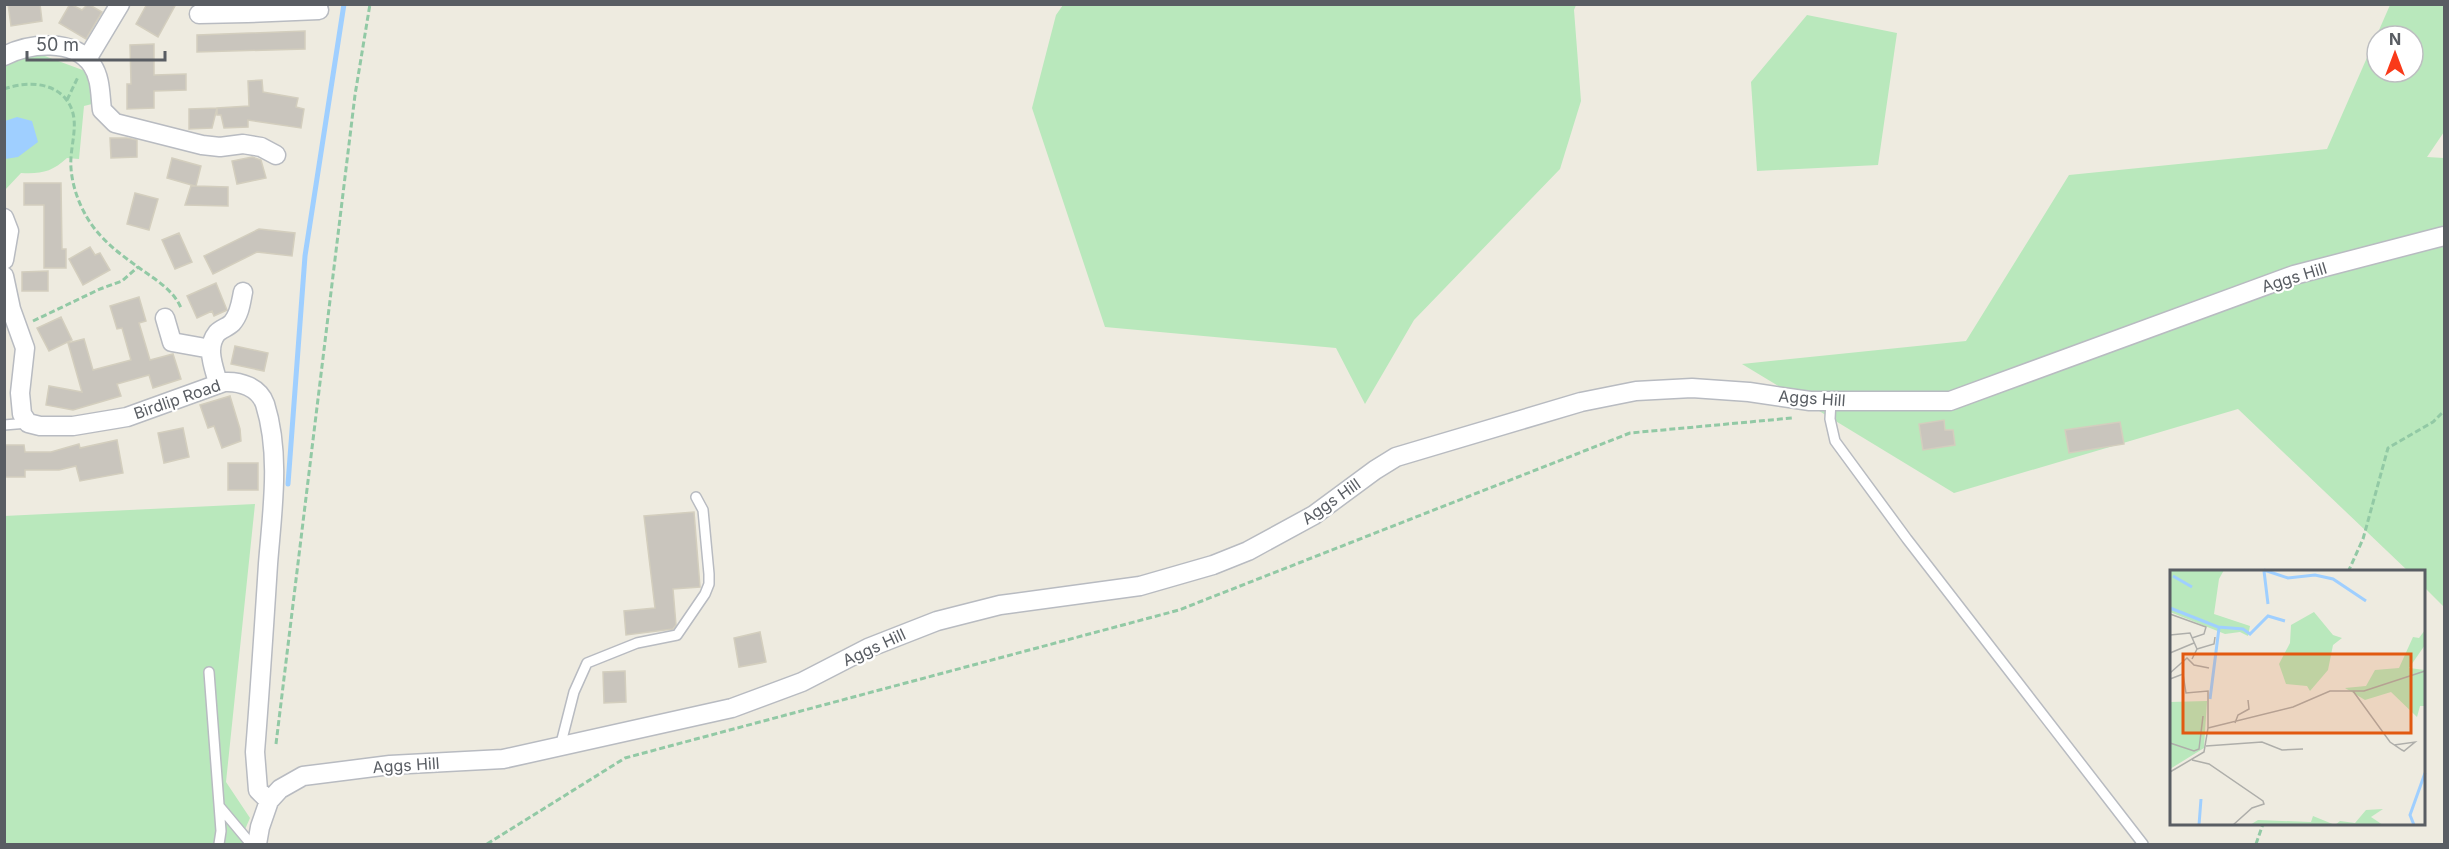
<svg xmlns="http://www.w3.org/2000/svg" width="2449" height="849" viewBox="0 0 2449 849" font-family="Inter,sans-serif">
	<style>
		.green { fill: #b9e8bc; fill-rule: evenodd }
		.water { fill: #9fcfff }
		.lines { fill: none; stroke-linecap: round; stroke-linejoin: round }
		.stream { stroke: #9fcfff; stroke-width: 5 }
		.building { fill: #c9c5bd; stroke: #d3cebe; stroke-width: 1.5 }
		.service-casing { stroke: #b8bbc1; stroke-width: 12 }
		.minor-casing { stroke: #b8bbc1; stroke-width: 21 }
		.path { stroke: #92c9a5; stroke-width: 3; stroke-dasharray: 6 3; stroke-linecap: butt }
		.service { stroke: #fff; stroke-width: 9 }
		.minor { stroke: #fff; stroke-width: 18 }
		.labels { text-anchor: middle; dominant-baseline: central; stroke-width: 4.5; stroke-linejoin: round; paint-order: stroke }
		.street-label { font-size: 16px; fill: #595d63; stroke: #fff }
		.inset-river { fill: none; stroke: #9fcfff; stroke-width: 3 }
		.inset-road { fill: none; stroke: #aeaeaa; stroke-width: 1.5 }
		.view { fill: #e15910; fill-opacity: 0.15; stroke: #e15910; stroke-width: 3 }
		.inset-edge { fill: none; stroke: #595d63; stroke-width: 3 }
	</style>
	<rect width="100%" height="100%" fill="#eeebe0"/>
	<!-- green -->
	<path class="green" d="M1063,5H1576L1574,10L1581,101L1560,169L1414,320L1365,404L1336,348L1105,327L1032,108L1056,15Z
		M2390,5H2444V132L2427,157L2444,158V607L2424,587V572L2408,571L2238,409L1954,493L1742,364L1966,341L2069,175L2327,149ZM2377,36H2413V72H2377Z
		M1807,15L1897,33L1878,165L1757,171L1751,82Z
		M42,55L88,72L94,89L92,104L84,106L79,159L67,158C52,172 41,174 21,173L5,190V65L16,59Z
		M255,504L226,782L250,818L243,834L237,835L244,844H5L4,516Z"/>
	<!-- water -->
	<path class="water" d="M17,117L32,121L38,142L18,157L5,159V121Z"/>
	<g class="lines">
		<!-- stream -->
		<path class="stream" d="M288,484L305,256L344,4"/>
	</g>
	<!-- building -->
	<path class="building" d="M8,4H40L42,21L11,26Z
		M70,4L82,10L88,4L102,12L86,39L59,23Z
		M147,4H176L158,37L136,24Z
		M305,31V49L197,52V35Z
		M154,44V75L186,74V90L154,91V108L127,109V84H131L130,45Z
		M262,80L263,92L298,98L296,107L304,109L301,128L248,120V127L224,128L221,115H217V108L249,106L248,81Z
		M217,108L212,128L189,129V109Z
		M110,138H127L137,140V157L111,158Z
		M252,157L261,160L266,178L237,184L232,161Z
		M172,158L201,166L196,186L228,187V206L185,205L191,186H195L167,178Z
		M24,183H61L62,249H66V268H44V205H24Z
		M135,193L158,199L149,230L127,224Z
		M259,229L295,233L292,256L257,252L213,274L204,256Z
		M179,233L192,262L175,269L162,240Z
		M90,247L95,255L100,253L110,270L83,285L69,259Z
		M48,271V291H22V272Z
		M216,283L227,310L214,316L212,311L197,318L187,296Z
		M139,297L146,321L139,323L150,360L173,354L181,379L153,388L149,375L117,384L121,396L73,410L46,405L49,386L82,392L68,343L84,339L93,370L131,360L122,328L117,329L110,306Z
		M61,317L72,340L49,351L37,328Z
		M235,346L268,353L264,371L231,364Z
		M230,396L240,429L241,441L222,448L214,426L208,428L200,405Z
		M1944,420L1945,430H1953L1955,445L1923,450L1919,424Z
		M2120,422L2124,444L2069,453L2065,430Z
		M183,428L189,457L164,463L158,433Z
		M117,440L123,473L80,481L76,466L59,470H25V477H4V445H24L25,452H51L79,444L80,448Z
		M228,463H258V490H228Z
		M694,512L700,587L673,589L676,625L673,629L626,635L624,611L655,608L644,516Z
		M760,632L766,662L739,667L734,638Z
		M625,671L626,702L604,703L603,672Z"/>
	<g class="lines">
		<defs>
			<path id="service" d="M1831,401L1830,419L1835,441L1907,539L2143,844
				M4,425L28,423
				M209,672L221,831L219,844
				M560,747L574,692L587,663L637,643L677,635L705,594L709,584V574L703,510L696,497
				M220,807L251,844"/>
			<path id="minor" d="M246,4L247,13L319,10
				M199,14L247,13
				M4,56C29,43 74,38 92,65C101,78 100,95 102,110L115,123L202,145L220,147L243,144L261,147L276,155
				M87,59L120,4
				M4,218L9,231L4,260
				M4,276L11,309L25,348L20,393L22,414L28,423L40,426H73L127,417L224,382C240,381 259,387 265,404C281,455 272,512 268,564C264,627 260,689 255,752L258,790L269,801
				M165,318L172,342L211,349
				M218,383C214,367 205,348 217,333C221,329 228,327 232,323C240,314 241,302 243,292
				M257,844L260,827L269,801L280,789L303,776L390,765L503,759L732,708L802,682L868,648L937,621L1000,605L1140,586L1213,565L1248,551L1314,515L1375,470L1396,457L1581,402L1636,391L1692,388L1749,392L1810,401H1950L2294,275L2444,236"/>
		</defs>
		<!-- service casing -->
		<use href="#service" class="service-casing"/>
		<!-- minor casing -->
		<use href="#minor" class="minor-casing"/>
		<!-- path -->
		<path class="path" d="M4,89C24,82 50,81 65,98C83,119 69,144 71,168C72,183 77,199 84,212C96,236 117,252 138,267C154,279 173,289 181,308
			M67,100L78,77
			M33,321L100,289L122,281L138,267
			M2348,572L2363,539L2388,448L2433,422L2444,411
			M276,744L355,95L370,4
			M487,844L625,758L1179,610L1630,433L1792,418
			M2256,844L2263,824"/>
		<!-- service -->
		<use href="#service" class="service"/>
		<!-- minor -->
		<use href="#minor" class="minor"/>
	</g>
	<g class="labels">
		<!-- street labels -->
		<g class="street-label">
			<text transform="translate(2294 277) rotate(-17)">Aggs Hill</text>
			<text transform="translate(1812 398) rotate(4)">Aggs Hill</text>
			<text transform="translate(177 399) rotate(-19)">Birdlip Road</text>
			<text transform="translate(1331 501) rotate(-35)">Aggs Hill</text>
			<text transform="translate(874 647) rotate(-25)">Aggs Hill</text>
			<text transform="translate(406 765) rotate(-4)">Aggs Hill</text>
		</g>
	</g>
	<!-- overview -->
	<g transform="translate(2170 570)">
		<rect width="255" height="255" fill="#eeebe0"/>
		<path d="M0,0H54L49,9L44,44L80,56L78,66L70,62L55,64L0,42ZM144,42L163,65L172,68L163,75L158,100L140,121L137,116L116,114L109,94L120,73L121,55ZM255,60V75L239,98L255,100V136H250L247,147L221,122L195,130L175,118L196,116L205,100L229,98L243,67L249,68ZM37,131L34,178L0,199V132ZM213,239L201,247L213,255H165L170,251L185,253L196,240ZM143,246L165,255H80L88,250L141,252Z" fill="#b9e8bc"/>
		<path class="inset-river" d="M94,0L118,8L145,5L163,9L196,31M94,1L98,34M3,6L22,17M0,38L48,57L73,59L80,64L98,46L115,51M40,129L49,58M29,255L31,229M244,255L240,245L255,203"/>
		<path class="inset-road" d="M0,44L36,57L34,64L22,68M0,65L20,63L27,79L22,89M27,79L44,74L45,67M0,83L24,73M0,103L17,88L24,95L39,98M0,109L13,104L16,123L38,121V158M183,121L220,172L232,180L234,181L245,172L224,175M65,153L68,145L79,139L78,130M38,158L123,137L160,121H194L255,101M0,173L24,181L29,179L33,146M36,176L92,172L112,180L133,179M22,190L39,194L93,231L94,234L82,238L63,255M0,202L34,182L38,158"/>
		<path class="view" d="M13,84H241V163H13Z"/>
		<rect width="255" height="255" class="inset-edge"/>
	</g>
	<!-- border -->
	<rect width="2449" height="849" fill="none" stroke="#595d63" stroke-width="12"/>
	<!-- north arrow -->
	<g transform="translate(2395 54)"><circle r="28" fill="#ffffff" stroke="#bdbec1" stroke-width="1.5"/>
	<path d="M0-4.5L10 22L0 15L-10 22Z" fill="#f93a1a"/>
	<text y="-9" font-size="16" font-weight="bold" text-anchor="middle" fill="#595d63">N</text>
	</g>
	<!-- scale -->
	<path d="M27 51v9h138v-9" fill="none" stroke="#595d63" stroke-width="3"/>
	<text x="36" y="51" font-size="18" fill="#595d63" stroke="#ffffff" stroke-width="4.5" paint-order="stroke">50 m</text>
</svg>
